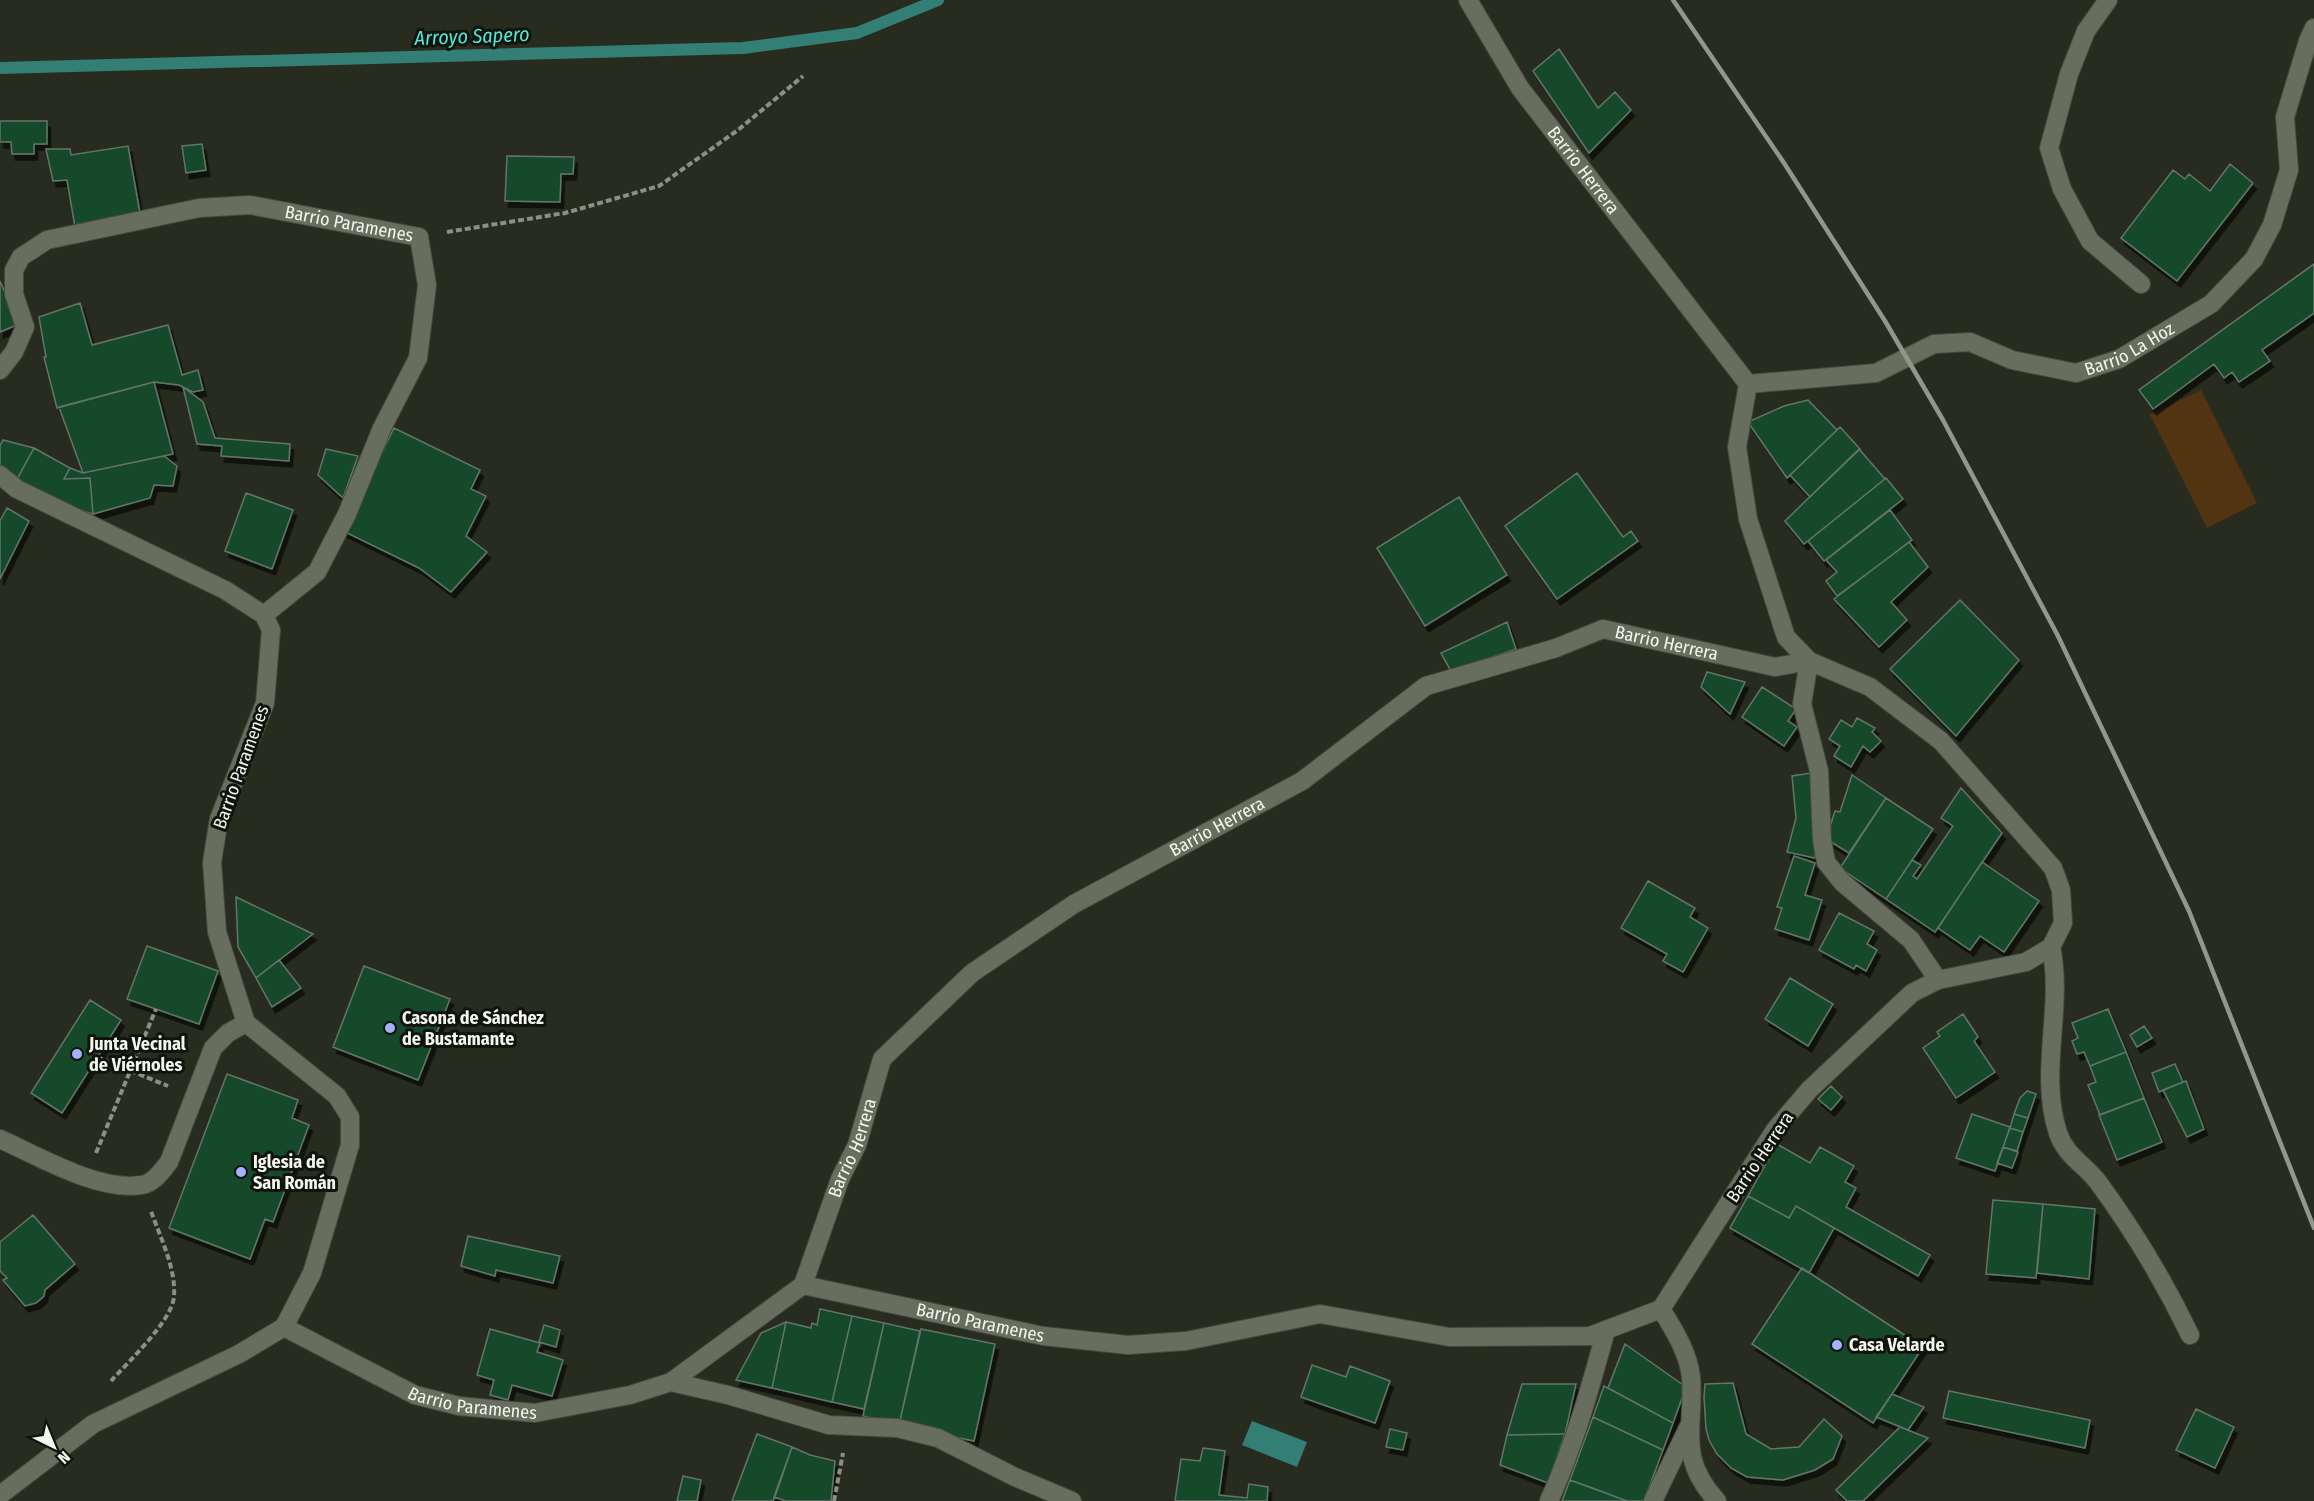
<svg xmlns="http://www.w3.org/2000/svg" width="2314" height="1501" viewBox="0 0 2314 1501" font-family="'Fira Sans Condensed',sans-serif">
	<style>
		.green { fill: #533412 }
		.water { fill: #337f76 }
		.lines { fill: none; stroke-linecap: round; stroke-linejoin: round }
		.stream { stroke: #337f76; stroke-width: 12 }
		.building { fill: #13492b; stroke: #647569; stroke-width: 1.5; filter: url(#shadow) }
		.minor-casing { stroke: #464a3e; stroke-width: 20 }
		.path { stroke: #8b9084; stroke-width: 4; stroke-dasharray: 6 3; stroke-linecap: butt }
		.minor { stroke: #686e5e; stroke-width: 18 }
		.rail { stroke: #92978b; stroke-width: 4.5 }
		.poi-dot { fill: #a3b2fc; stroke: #11130d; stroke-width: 2 }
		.labels { text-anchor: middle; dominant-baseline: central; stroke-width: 6; stroke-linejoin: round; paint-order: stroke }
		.street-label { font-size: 18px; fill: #f2f6ec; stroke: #11130d }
		.poi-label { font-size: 18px; font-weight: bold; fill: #f2f6ec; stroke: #11130d; text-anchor: start }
		.water-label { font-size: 20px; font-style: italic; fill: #55e7d8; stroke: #11130d }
	</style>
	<defs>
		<filter id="shadow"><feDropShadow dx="3.5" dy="6" stdDeviation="0" flood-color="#0009"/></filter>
	</defs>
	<rect width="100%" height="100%" fill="#272c1e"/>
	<!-- green -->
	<path class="green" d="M2201,390L2257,503L2207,528L2150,415Z"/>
	<!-- water -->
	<path class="water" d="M1252,1421L1307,1442L1297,1467L1242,1445Z"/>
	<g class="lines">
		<!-- stream -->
		<path class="stream" d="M0,68L743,48L857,33L938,0"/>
	</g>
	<!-- building -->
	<path class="building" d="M1559,49L1598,108L1615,92L1631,110L1589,153L1533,71Z
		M0,121H47V144H34V154H12L11,142H0Z
		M202,144L206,170L186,173L182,146Z
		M128,146L140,213L75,227L67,180L53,181L46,149H70L71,155Z
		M507,156L574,157L573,174H561L560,202L505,201Z
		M2230,164L2253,183L2177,281L2121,238L2173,170L2185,179L2189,174L2210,191Z
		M2314,264V313L2262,350L2270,361L2239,382L2232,372L2224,378L2214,364L2153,409L2139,390Z
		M0,281L19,324L0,332Z
		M80,303L92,345L168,325L182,375L198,370L203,390L193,392L179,385L154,382L57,408L44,357H46L39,317Z
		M154,382L173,454L83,473L59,407Z
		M183,387L203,402L215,438L290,444L289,461L221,456L222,446L197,444Z
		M1808,400L1837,430L1787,478L1748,422L1784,406Z
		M1840,427L1860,449L1810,497L1790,475Z
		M394,428L480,470L471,489L486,496L466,536L487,552L451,592L419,568L343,531Z
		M3,440L34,448L16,481L0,466V446Z
		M34,448L70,468L64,479L90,478L93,514L64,506L16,481Z
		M326,449L358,456L343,498L318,475Z
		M1859,449L1885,479L1804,544L1785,521Z
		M164,456L177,466L173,486L154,485L150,498L93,514L90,478L64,479L70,468L83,473Z
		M1577,473L1623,537L1631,531L1638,541L1557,599L1505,526Z
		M1886,478L1903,499L1824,561L1808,541Z
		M246,493L293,510L272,569L225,551Z
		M1459,497L1507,575L1425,626L1377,548Z
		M7,508L29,521L0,579V521Z
		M1890,510L1912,540L1837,596L1826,581L1837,572L1826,560Z
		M1909,542L1928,567L1891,602L1907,620L1879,647L1834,599Z
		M1960,600L2019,660L1956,736L1890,669Z
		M1507,622L1516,649L1451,671L1441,653Z
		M1707,672L1745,682L1730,714L1701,687Z
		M1762,687L1796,709L1788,721L1797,727L1784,746L1742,717Z
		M1857,718L1875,728L1872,732L1881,741L1870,752L1863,746L1851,767L1834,756L1840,746L1829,739L1841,720L1852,727Z
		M1811,773L1814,820L1815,858L1787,852L1796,818L1792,776Z
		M1852,775L1886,798L1849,853L1826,839L1835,811L1840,812Z
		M1961,788L2002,833L1935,932L1886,899L1912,860L1921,865L1913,876L1917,879L1953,826L1941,818Z
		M1886,798L1933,829L1886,899L1840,868Z
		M1794,856L1815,863L1805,895L1822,900L1809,940L1775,929L1782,908L1777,907Z
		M1982,862L2039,901L2004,952L1980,936L1970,950L1938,928Z
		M1648,881L1695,908L1690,917L1708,928L1683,972L1663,961L1667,954L1621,928Z
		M236,897L313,934L256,978L238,947Z
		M1839,913L1874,931L1867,944L1877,950L1866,971L1856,965L1854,969L1819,950Z
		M147,946L218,971L199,1024L127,999Z
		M279,960L301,988L272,1007L256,978Z
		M364,966L450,999L418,1080L333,1047Z
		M1790,978L1833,1004L1808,1046L1765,1019Z
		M90,1000L121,1020L62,1113L31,1093Z
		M2108,1009L2126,1052L2090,1066L2084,1052L2077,1054L2072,1041L2078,1038L2072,1023Z
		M1963,1014L1978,1037L1974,1041L1995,1072L1956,1098L1923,1048L1940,1036L1937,1032Z
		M2144,1026L2152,1038L2137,1047L2130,1035Z
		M2126,1052L2144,1098L2100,1115L2088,1085L2096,1082L2090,1066Z
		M2175,1064L2183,1082L2159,1092L2152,1073Z
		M227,1074L298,1100L292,1118L309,1125L273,1222L265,1219L250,1259L169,1228Z
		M2186,1081L2204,1129L2187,1137L2163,1090Z
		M1831,1086L1842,1097L1831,1110L1818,1099Z
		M2027,1091L2036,1094L2028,1118L2014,1114L2020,1098Z
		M2144,1098L2162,1142L2117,1160L2099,1115Z
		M1972,1114L2010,1127L1995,1171L1956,1158Z
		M2014,1114L2028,1118L2023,1132L2010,1128Z
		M2010,1128L2023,1132L2017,1151L2003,1147Z
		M1777,1144L1810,1163L1820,1147L1854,1166L1845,1182L1856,1188L1846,1207L1930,1255L1918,1276L1796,1206L1789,1218L1748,1196Z
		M2003,1147L2018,1152L2012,1168L1997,1163Z
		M1748,1196L1789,1218L1796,1206L1834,1228L1809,1273L1730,1228Z
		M1993,1200L2043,1204L2036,1278L1986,1274Z
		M2043,1204L2095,1209L2089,1279L2037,1273Z
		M33,1215L75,1264L45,1290L44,1296L36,1303L25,1306L3,1280L7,1278L0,1271V1242Z
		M468,1236L560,1256L553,1283L496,1270L495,1276L461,1266Z
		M1802,1268L1923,1347L1873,1423L1752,1344Z
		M820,1309L852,1316L832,1402L772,1388L786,1322L811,1328L812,1323L817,1325Z
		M852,1316L884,1323L864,1409L832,1402Z
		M786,1322L772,1388L736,1380L761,1333Z
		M884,1323L920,1331L899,1425L863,1416Z
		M544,1325L560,1330L556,1347L539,1342Z
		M490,1329L540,1343L537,1352L563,1360L552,1396L512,1385L508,1400L490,1395L494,1380L477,1375Z
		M921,1329L995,1344L974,1441L899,1425Z
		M1625,1344L1686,1387L1673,1423L1608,1388Z
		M1312,1365L1346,1377L1350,1366L1390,1381L1375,1423L1301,1397Z
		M1733,1383L1746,1434L1771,1449L1799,1447L1824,1419L1842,1436L1833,1459L1815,1470L1783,1480L1747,1477L1731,1468L1717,1454L1709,1440L1706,1429L1704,1397L1705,1384Z
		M1522,1384H1576L1565,1434L1507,1435Z
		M1604,1386L1673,1423L1663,1450L1593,1417Z
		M1949,1391L2090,1420L2085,1448L1943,1418Z
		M1892,1394L1924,1407L1908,1430L1876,1417Z
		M2196,1409L2234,1427L2215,1468L2176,1450Z
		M1593,1417L1663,1450L1644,1501H1627L1570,1480Z
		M1900,1427L1928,1438L1863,1501H1847L1836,1490Z
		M1390,1429L1407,1433L1403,1450L1386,1447Z
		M757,1434L792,1447L778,1488L773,1501H732Z
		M1565,1434L1548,1483L1500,1465L1507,1435Z
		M792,1447L810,1455L835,1461L831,1501H786L774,1497Z
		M1203,1448L1225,1451L1219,1495L1247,1498L1249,1484L1268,1487L1267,1501H1175L1181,1459L1200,1461Z
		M683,1476L701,1480L697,1501H677Z
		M1570,1480L1595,1489L1627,1501H1562Z"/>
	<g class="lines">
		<defs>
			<g id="minor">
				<path id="s1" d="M1468,0L1520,88L1748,384L1737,447L1748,519L1786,637L1809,661L1870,687L1941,741L2053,868L2061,890L2063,923L2051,947L2026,962L1938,980L1912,993L1809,1090L1775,1130L1661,1309C1674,1330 1688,1352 1691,1377C1695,1428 1676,1456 1717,1501"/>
				<path d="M2108,0L2086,31L2069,74L2049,148L2062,189L2090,241L2141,284"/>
				<path id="s2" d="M0,370L14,352L25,327L14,294V270L21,257L47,240L199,208L250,205L419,237L427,285L418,358L382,428L347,514L317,572L264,615"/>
				<path id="s3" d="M1748,384L1876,373L1934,344L1970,342L2012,360L2076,373L2119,359L2211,304L2254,259L2272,225L2289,170L2285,117L2308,41L2314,28"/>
				<path d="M0,475L17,489L225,590L264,615L271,630L265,703L219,819L212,862L217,932L246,1023L337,1096L350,1117V1145L312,1273L284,1327L239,1354L93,1424L0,1495"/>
				<path d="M2051,947C2064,1008 2038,1072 2058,1133C2065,1155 2085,1165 2098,1182C2134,1231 2164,1281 2190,1335"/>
				<path d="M0,1139C38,1156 99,1192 141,1185C153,1184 162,1171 169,1162L213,1048L228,1033L246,1023"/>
				<path id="s4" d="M803,1285L840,1179L857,1145L882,1059L972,973L1074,904L1302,781L1426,686L1556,648L1603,629L1775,667L1809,661L1802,704L1819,771L1822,840L1826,862L1842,882L1911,940L1938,980"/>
				<path id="s5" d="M284,1327L415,1395L459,1406L535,1413L630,1395L671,1382L803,1285L1043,1336L1128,1345L1186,1341L1320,1314L1449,1337L1590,1336L1661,1309"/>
				<path d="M671,1382L728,1395L829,1425L897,1428L938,1438L1015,1477L1072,1501"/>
				<path d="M1549,1501C1574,1446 1590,1389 1606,1330"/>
				<path d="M1653,1501L1688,1428"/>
			</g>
		</defs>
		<!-- minor casing -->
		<use href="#minor" class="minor-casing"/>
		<!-- path -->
		<path class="path" d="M447,232L565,213L659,186L738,130L803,76
			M97,1057L168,1086
			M96,1153L156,1009
			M111,1381C128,1362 173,1320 174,1296C176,1268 160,1237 151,1211
			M834,1501L843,1453"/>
		<!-- minor -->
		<use href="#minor" class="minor"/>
		<!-- rail -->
		<path class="rail" d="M1673,0L1784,163L1885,321L1943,420L2058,636L2189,911L2314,1228"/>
	</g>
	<!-- markers -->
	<g class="poi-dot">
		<circle cx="390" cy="1028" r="6"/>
		<circle cx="77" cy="1054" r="6"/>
		<circle cx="241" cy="1172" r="6"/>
		<circle cx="1837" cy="1345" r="6"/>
	</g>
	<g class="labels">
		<!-- street labels -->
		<g class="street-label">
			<text stroke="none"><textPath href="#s1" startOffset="206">Barrio Herrera</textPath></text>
			<text stroke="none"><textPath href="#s2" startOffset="462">Barrio Paramenes</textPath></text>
			<text stroke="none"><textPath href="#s3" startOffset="399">Barrio La Hoz</textPath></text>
			<text stroke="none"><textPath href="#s4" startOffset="1154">Barrio Herrera</textPath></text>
			<text transform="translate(241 767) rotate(-70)">Barrio Paramenes</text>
			<text stroke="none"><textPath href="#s4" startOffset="650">Barrio Herrera</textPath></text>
			<text stroke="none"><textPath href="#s4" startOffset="146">Barrio Herrera</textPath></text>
			<text transform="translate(1760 1157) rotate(-56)">Barrio Herrera</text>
			<text stroke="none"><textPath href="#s5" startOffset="754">Barrio Paramenes</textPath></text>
			<text stroke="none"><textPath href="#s5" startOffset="206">Barrio Paramenes</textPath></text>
		</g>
		<!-- poi labels -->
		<g class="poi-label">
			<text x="402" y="1018">Casona de Sánchez<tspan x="402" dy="21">de Bustamante</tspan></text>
			<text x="89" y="1044">Junta Vecinal<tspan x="89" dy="21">de Viérnoles</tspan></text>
			<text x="253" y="1162">Iglesia de<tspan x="253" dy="21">San Román</tspan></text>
			<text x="1849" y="1345">Casa Velarde</text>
		</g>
		<!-- water labels -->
		<g class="water-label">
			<text transform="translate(472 36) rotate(-2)">Arroyo Sapero</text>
		</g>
	</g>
	<!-- north arrow -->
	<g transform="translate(54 1447) rotate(137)" stroke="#11130d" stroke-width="4.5" paint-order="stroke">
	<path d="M0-4.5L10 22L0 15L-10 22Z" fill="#f2f6ec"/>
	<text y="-9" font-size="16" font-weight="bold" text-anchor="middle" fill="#f2f6ec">N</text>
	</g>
</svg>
